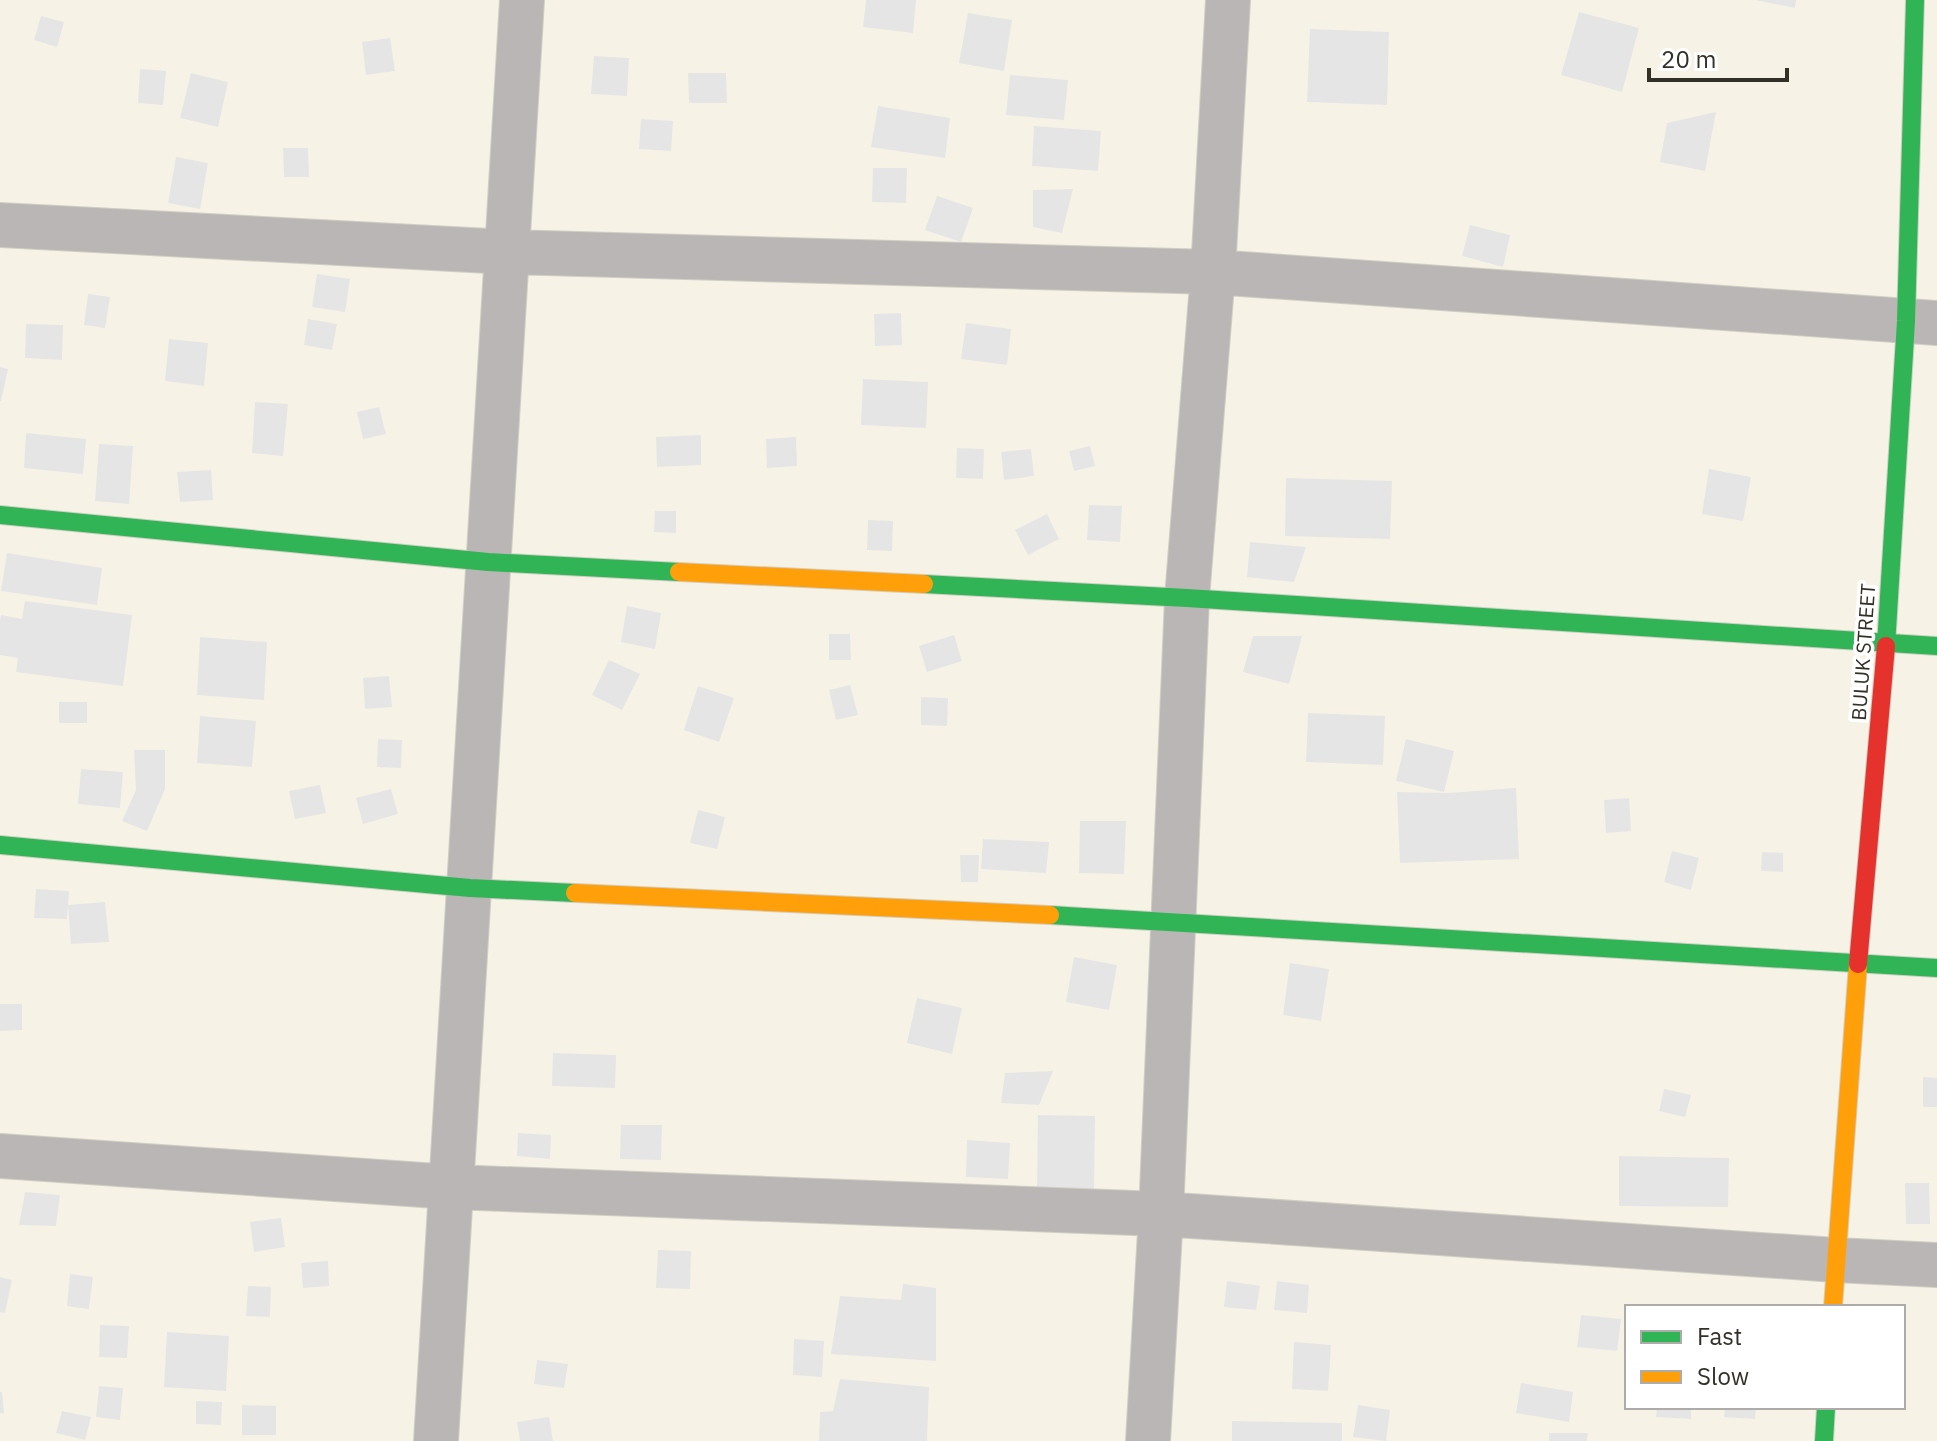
<svg xmlns="http://www.w3.org/2000/svg" width="1937" height="1441" viewBox="0 0 1937 1441" font-family="'IBM Plex Sans',sans-serif">
	<style>
		.building { fill: #e6e5e5 }
		.lines { fill: none; stroke-linecap: round; stroke-linejoin: round }
		.street-casing { stroke: #d1cfc5; stroke-width: 46 }
		.fast-casing { stroke: #d1cfc5; stroke-width: 20 }
		.slow-casing { stroke: #d1cfc5; stroke-width: 20 }
		.jam-casing { stroke: #d1cfc5; stroke-width: 20 }
		.street { stroke: #bab6b5; stroke-width: 44 }
		.fast { stroke: #30b455; stroke-width: 18 }
		.slow { stroke: #ff9f0a; stroke-width: 18 }
		.jam { stroke: #e5322d; stroke-width: 18 }
		.labels { text-anchor: middle; dominant-baseline: central; stroke-width: 7; stroke-linejoin: round; paint-order: stroke }
		.street-label { font-size: 20px; fill: #323027; stroke: #fff }
	</style>
	<rect width="100%" height="100%" fill="#f6f3e6"/>
	<!-- building -->
	<path class="building" d="M866,0H916L913,33L863,27Z
		M1755,0H1796L1795,8Z
		M1579,12L1639,28L1622,92L1561,75Z
		M968,13L1012,20L1004,71L959,63Z
		M41,16L64,22L57,47L34,40Z
		M1310,29L1389,32L1387,105L1307,102Z
		M390,38L395,71L366,75L362,42Z
		M594,56L629,58L627,96L591,94Z
		M140,69L166,71L163,105L138,103Z
		M191,73L228,82L218,127L180,118Z
		M688,73H726L727,103H689Z
		M1010,75L1068,80L1064,120L1006,115Z
		M878,106L950,118L945,158L871,147Z
		M1716,112L1705,171L1660,162L1667,123Z
		M641,119L673,121L671,151L639,149Z
		M1034,126L1101,131L1098,171L1032,166Z
		M283,148H308L309,177H284Z
		M176,157L208,163L200,209L168,203Z
		M873,168H907L906,203L872,202Z
		M1073,189L1062,233L1033,227V190Z
		M937,196L973,208L961,242L925,230Z
		M1470,225L1510,235L1503,267L1462,256Z
		M317,274L350,279L345,312L312,307Z
		M88,294L110,297L105,328L84,325Z
		M901,313L902,345L875,346L874,314Z
		M308,319L337,324L332,350L304,345Z
		M966,323L1011,329L1007,365L961,359Z
		M26,324L63,325L62,360L25,358Z
		M169,339L208,343L204,386L165,381Z
		M0,367L8,369L1,401H0Z
		M863,379L928,382L926,428L861,425Z
		M255,402L288,404L283,456L252,453Z
		M379,407L386,434L363,439L357,412Z
		M26,433L86,439L83,474L24,468Z
		M701,435V465L657,467L656,437Z
		M796,437L797,466L767,468L766,439Z
		M99,444L133,446L129,504L95,501Z
		M1090,446L1095,466L1074,471L1069,451Z
		M957,448L984,449L983,479L956,478Z
		M1031,449L1034,476L1004,480L1001,452Z
		M1709,469L1751,477L1743,521L1702,514Z
		M211,470L213,500L180,502L177,472Z
		M1286,478L1392,481L1390,539L1285,536Z
		M1089,505L1122,506L1120,542L1087,540Z
		M655,511H676V533L654,532Z
		M1047,514L1059,539L1028,555L1015,530Z
		M868,520L893,521L892,551L867,550Z
		M1250,542L1306,547L1294,582L1247,577Z
		M7,553L102,568L97,605L1,591Z
		M25,601L132,615L123,686L16,672L18,658L0,655V620L1,615L22,619Z
		M627,606L661,613L655,649L621,642Z
		M829,634H850L851,660H829Z
		M954,635L962,661L927,672L919,646Z
		M1253,636H1302L1289,684L1243,672Z
		M200,637L267,642L264,700L197,695Z
		M609,660L640,674L622,710L592,695Z
		M389,676L392,707L365,709L363,678Z
		M850,685L858,715L836,720L829,690Z
		M698,686L734,698L719,742L684,730Z
		M921,697L948,698L947,726L921,725Z
		M59,702H87V723H59Z
		M1308,713L1385,716L1383,765L1306,762Z
		M200,716L256,721L252,767L197,763Z
		M378,739L402,740L401,768L377,767Z
		M1406,739L1454,751L1444,792L1396,781Z
		M134,750H165V789L147,831L122,821L136,790Z
		M81,769L123,772L120,808L78,804Z
		M320,785L326,813L295,819L289,791Z
		M1516,788L1519,859L1400,863L1397,792L1448,793Z
		M391,789L398,814L363,824L356,798Z
		M1629,798L1631,831L1606,833L1604,800Z
		M698,810L725,817L717,849L690,843Z
		M1080,821H1126L1124,874L1079,873Z
		M983,839L1049,842L1046,873L981,869Z
		M1672,851L1699,858L1691,890L1664,882Z
		M1762,852L1783,853V872L1761,871Z
		M960,855H979L978,882H961Z
		M36,889L69,891L67,919L34,918Z
		M105,902L109,942L71,944L68,905Z
		M1074,957L1117,965L1109,1010L1066,1002Z
		M1290,963L1329,969L1321,1021L1283,1015Z
		M917,998L962,1008L952,1054L907,1043Z
		M0,1004H22V1030L0,1031Z
		M553,1053L616,1055L615,1088L552,1086Z
		M1053,1071L1039,1105L1001,1103L1005,1073Z
		M1923,1077L1937,1078V1107H1923Z
		M1664,1089L1691,1095L1685,1117L1659,1111Z
		M1038,1115L1095,1116L1094,1190L1037,1189Z
		M621,1125H662L661,1160L620,1159Z
		M518,1133L551,1135L550,1159L517,1156Z
		M967,1140L1010,1143L1008,1179L966,1177Z
		M1619,1156L1729,1158L1728,1207L1619,1206Z
		M1905,1183H1929L1930,1224H1906Z
		M25,1192L60,1195L56,1226L19,1225Z
		M281,1218L285,1247L254,1252L250,1222Z
		M658,1250L691,1251L690,1289L656,1288Z
		M328,1261L329,1286L303,1288L301,1263Z
		M70,1274L93,1277L89,1309L67,1306Z
		M0,1277L12,1280L5,1313L0,1312Z
		M1227,1281L1260,1286L1256,1310L1224,1307Z
		M1277,1281L1309,1285L1307,1313L1274,1310Z
		M903,1284L936,1288V1361L831,1354L840,1296L901,1300Z
		M248,1286L271,1287L270,1317L246,1316Z
		M1581,1315L1621,1319L1617,1351L1577,1347Z
		M100,1325L129,1326L127,1358L99,1357Z
		M167,1332L229,1336L226,1391L164,1387Z
		M794,1339L824,1341L822,1377L793,1375Z
		M1294,1342L1331,1345L1328,1391L1292,1389Z
		M537,1360L568,1364L564,1388L534,1384Z
		M840,1379L929,1387L927,1441H819L820,1412L833,1411Z
		M1521,1383L1573,1392L1569,1422L1516,1413Z
		M99,1386L123,1388L120,1420L96,1417Z
		M0,1392H2L4,1413H0Z
		M196,1401L222,1402L221,1425L196,1424Z
		M242,1405L276,1406V1435H242Z
		M1358,1405L1390,1410L1386,1441L1353,1437Z
		M1657,1407H1691V1419L1656,1417Z
		M1725,1407H1756L1755,1419L1724,1417Z
		M62,1411L91,1417L85,1440L56,1433Z
		M549,1417L553,1441H520L517,1422Z
		M1232,1421L1342,1423V1441H1232Z
		M1549,1433H1588L1587,1441H1549Z"/>
	<g class="lines">
		<defs>
			<path id="street" d="M0,225L508,252L1213,272L1937,323
				M0,1156L452,1187L1161,1214L1836,1260L1937,1265
				M436,1441L522,0
				M1148,1441L1161,1214L1187,598L1213,272L1228,0"/>
			<path id="fast" d="M0,515L488,562L679,572
				M924,584L1187,598L1937,646
				M1886,646L1906,321L1915,0
				M0,845L470,888L575,893
				M1050,915L1937,968
				M1824,1441L1826,1407"/>
			<path id="slow" d="M679,572L924,584
				M575,893L1050,915
				M1833,1307L1858,964"/>
			<path id="jam" d="M1858,964L1886,646"/>
		</defs>
		<!-- street casing -->
		<use href="#street" class="street-casing"/>
		<!-- fast casing -->
		<use href="#fast" class="fast-casing"/>
		<!-- slow casing -->
		<use href="#slow" class="slow-casing"/>
		<!-- jam casing -->
		<use href="#jam" class="jam-casing"/>
		<!-- street -->
		<use href="#street" class="street"/>
		<!-- fast -->
		<use href="#fast" class="fast"/>
		<!-- slow -->
		<use href="#slow" class="slow"/>
		<!-- jam -->
		<use href="#jam" class="jam"/>
	</g>
	<g class="labels">
		<!-- street labels -->
		<g class="street-label">
			<text transform="translate(1863 652) rotate(-86)">BULUK STREET</text>
		</g>
	</g>
	<!-- legend -->
	<rect x="1625" y="1305" width="280" height="104" fill="#ffffff" stroke="#adaca9" stroke-width="2"/>
	<rect x="1641" y="1331" width="40" height="12" fill="#30b455" stroke="#adaca9" stroke-width="2"/>
	<text x="1697" y="1345" font-size="24" fill="#323027">Fast</text>
	<rect x="1641" y="1371" width="40" height="12" fill="#ff9f0a" stroke="#adaca9" stroke-width="2"/>
	<text x="1697" y="1385" font-size="24" fill="#323027">Slow</text>
	<!-- scale -->
	<path d="M1649 68v12h138v-12" fill="none" stroke="#323027" stroke-width="4"/>
	<text x="1661" y="68" font-size="24" fill="#323027" stroke="#ffffff" stroke-width="6" paint-order="stroke">20 m</text>
</svg>
